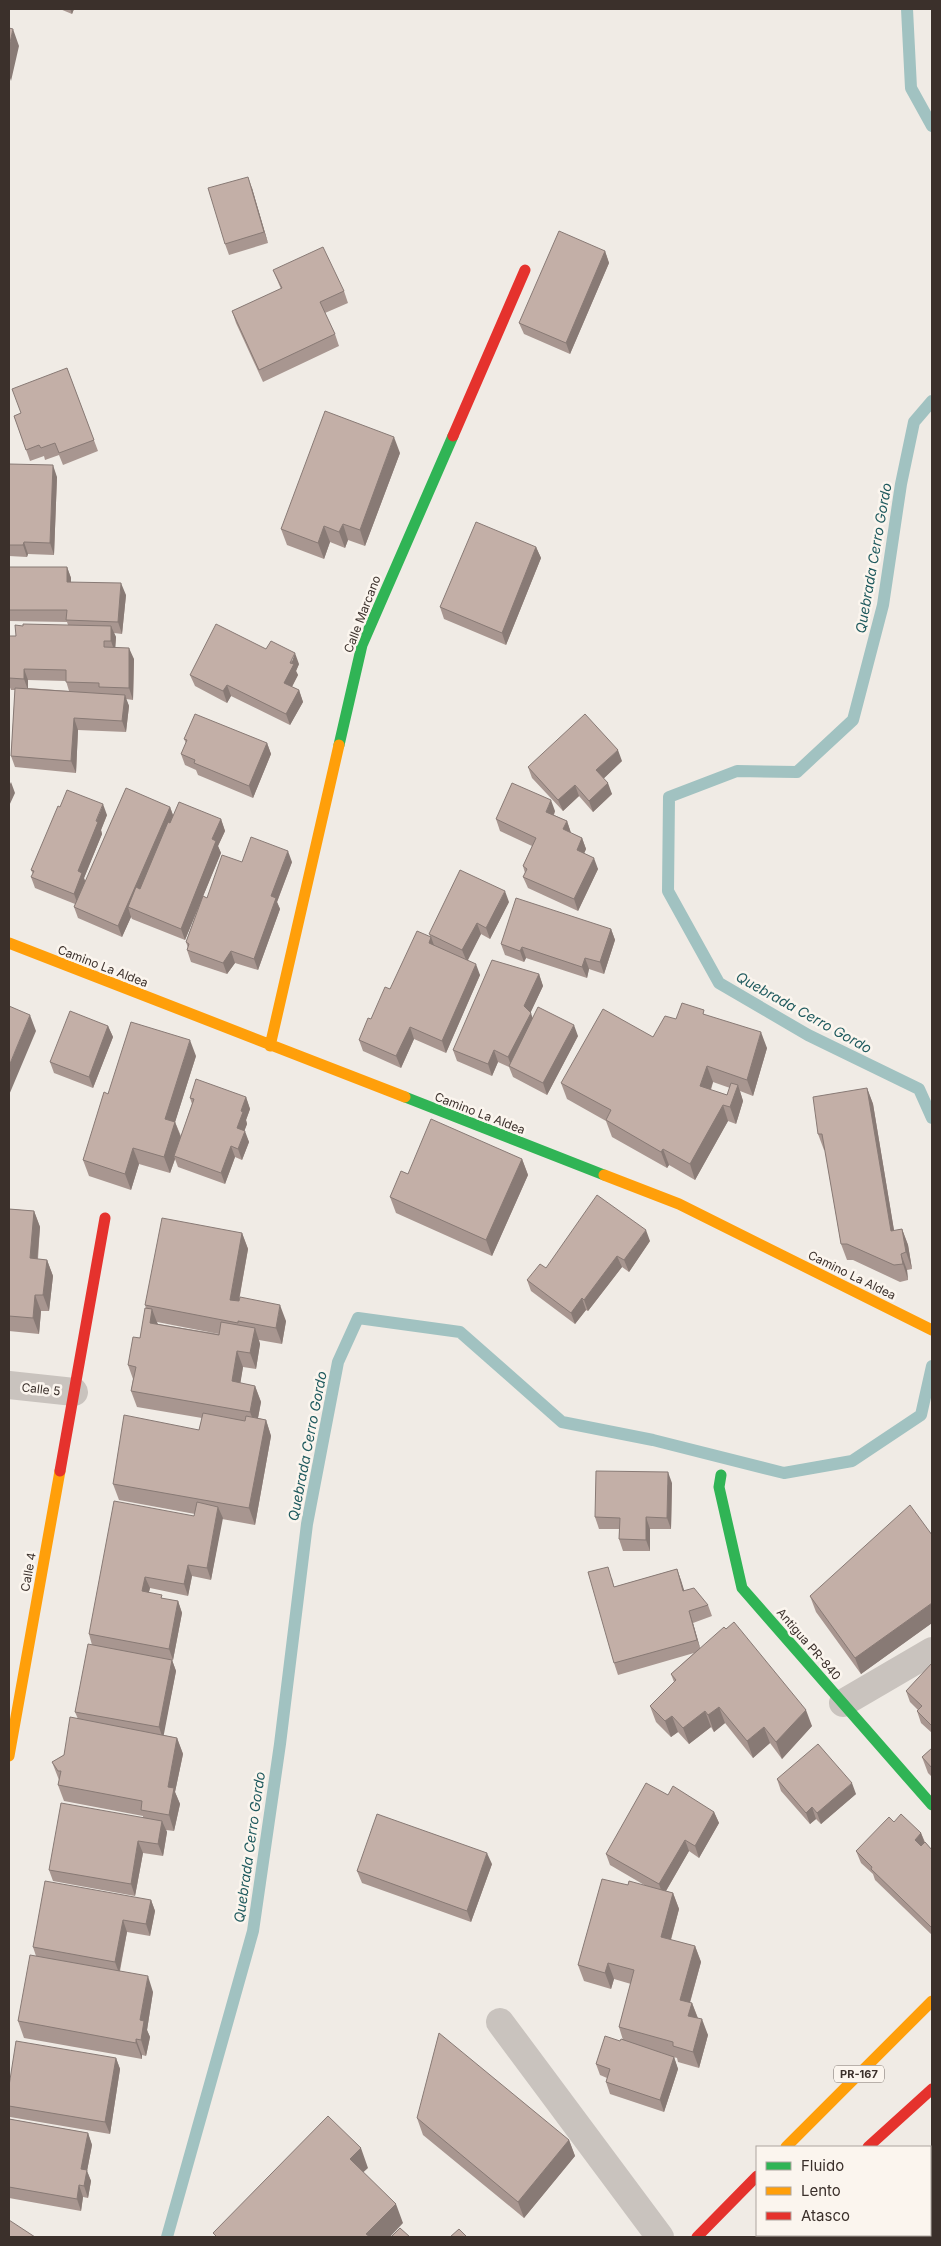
<svg xmlns="http://www.w3.org/2000/svg" width="941" height="2246" viewBox="0 0 941 2246" font-family="Inter,sans-serif">
	<style>
		.lines { fill: none; stroke-linecap: round; stroke-linejoin: round }
		.stream { stroke: #a1c2c1; stroke-width: 12 }
		.street { stroke: #c9c3be; stroke-width: 28 }
		.fast { stroke: #30b455; stroke-width: 11 }
		.slow { stroke: #ff9f0a; stroke-width: 11 }
		.jam { stroke: #e5322d; stroke-width: 11 }
		.wall { fill: #a89690; fill-rule: evenodd }
		.shaded-wall { fill: #887a75 }
		.building { fill: #c3afa7; stroke: #887a75 }
		.labels { text-anchor: middle; dominant-baseline: central; stroke-width: 5; stroke-linejoin: round; paint-order: stroke }
		.shield { fill: #fbf5ee; stroke: #756b66; stroke-width: 1 }
		.shield-label { font-size: 11px; font-weight: bold; fill: #3b302b }
		.street-label { font-size: 12px; fill: #3b302b; stroke: #fbf5ee }
		.water-label { font-size: 14px; font-style: italic; fill: #1f5a5e; stroke: #fbf5ee }
	</style>
	<rect width="100%" height="100%" fill="#f0ebe5"/>
	<g class="lines">
		<!-- stream -->
		<path class="stream" d="M907,9L911,88L932,126
			M932,401L914,422L901,484L883,605L853,720L797,772L737,771L669,797L668,891L719,983L808,1035L919,1089L932,1118
			M167,2237L253,1931L280,1744L307,1524L338,1362L358,1318L460,1332L562,1422L653,1440L784,1473L852,1461L921,1415L932,1366"/>
		<!-- street -->
		<path class="street" d="M9,1385L74,1392
			M843,1703L932,1651
			M500,2022L660,2237
			M930,2202L932,2200
			M897,2237L899,2235"/>
		<!-- fast -->
		<path class="fast" d="M339,745L362,645L453,436
			M405,1097L604,1175
			M721,1475L719,1487L742,1588L932,1805"/>
		<!-- slow -->
		<path class="slow" d="M9,943L405,1097
			M270,1046L339,745
			M604,1175L679,1204L932,1330
			M9,1756L60,1471
			M786,2147L932,2001
			M769,2237L771,2235"/>
		<!-- jam -->
		<path class="jam" d="M453,436L525,270
			M60,1471L105,1218
			M868,2147L932,2089
			M697,2237L757,2176"/>
	</g>
	<!-- wall -->
	<path class="wall" d="M60,9H74L72,14Z
		M252,188L268,243L229,255L225,244Z
		M605,251L609,263L570,354L524,334L519,323Z
		M273,270L344,291L348,303L325,313L335,334L339,346L263,382L236,323L232,311L281,289Z
		M67,368L98,451L63,465L59,455L45,460L44,456L30,461L14,416L21,413Z
		M400,453L365,546L348,540L345,548L330,542L324,559L287,545L281,529Z
		M9,464L57,477L54,555L28,554L27,557L9,556Z
		M536,547L541,558L506,645L444,619L440,607Z
		M9,567H67L71,578V582L126,595L122,634L114,633L116,637L115,647L134,659L133,700L126,699L129,706L126,732L78,730L76,773L15,767L11,756L15,690H11L9,685V678L16,636L23,626L68,625L67,622L9,621ZM28,680L66,681L69,691L28,688Z
		M266,649L299,664L296,671L298,675L292,687L299,690L303,702L290,725L231,696L227,703L195,686L190,675Z
		M184,739L267,743L271,754L253,798L198,775L196,770L185,765L181,754L186,743Z
		M622,761L603,779L612,794L593,812L579,796L563,811L532,778L528,767Z
		M60,807L107,815L101,830L102,834L84,878L85,881L170,807L173,815L221,819L225,831L218,846L221,853L203,896L207,898L242,862H292L277,902L280,909L258,970L235,963L227,974L191,962L187,950L188,948L186,942L200,903L185,940L132,919L131,917L122,937L78,918L74,907L75,904L35,888L31,877L33,874L31,870Z
		M555,811L554,815L567,821L571,833L582,838L586,849L584,853L598,869L578,911L528,888L523,877L525,873L523,866L532,846L500,831L496,819Z
		M509,902L490,939L481,934L467,960L480,975L446,1053L414,1039L401,1068L363,1051L359,1040L390,989L430,936L429,934Z
		M611,929L615,940L604,974L589,969L587,978L526,958L524,962L505,955L501,944Z
		M539,974L543,986L530,1013L532,1019L578,1036L547,1095L513,1077L509,1067L498,1062L492,1076L457,1061L453,1050Z
		M706,1015L767,1048L753,1096L740,1091L743,1101L736,1124L728,1121L695,1180L669,1165L667,1168L612,1137L606,1121L567,1099L561,1083L653,1037L676,1019ZM713,1082L730,1088L727,1095L711,1090Z
		M108,1026L113,1037L93,1088L54,1073L50,1062Z
		M196,1056L175,1122L181,1136L192,1104L190,1098L246,1097L250,1109L246,1120L247,1124L244,1131L249,1142L242,1160L235,1157L225,1184L178,1167L175,1159L170,1173L139,1164L131,1190L89,1176L83,1160L108,1094Z
		M867,1088L873,1104L894,1231L902,1229L908,1245L912,1269L907,1270L908,1280L900,1282L853,1260H847L841,1244L825,1150H824L818,1134Z
		M522,1159L528,1175L492,1256L396,1213L390,1197Z
		M9,1209L34,1211L40,1227L38,1259L47,1260L53,1276L49,1311H41L39,1334L9,1331Z
		M242,1233L248,1249L239,1301L286,1321L282,1344L259,1340L260,1344L256,1369L243,1367L240,1383L255,1386L261,1402L258,1418L266,1420L271,1436L255,1525L222,1519L211,1580L192,1576L188,1596L150,1588L149,1592L164,1599L178,1601L182,1613L173,1660H172L176,1671L163,1735L177,1738L183,1754L175,1792L180,1804L174,1831L166,1830L167,1832L163,1856L143,1853L135,1896L53,1881L49,1870L143,1817V1816L64,1801L58,1785L59,1780L52,1762L64,1755L78,1719L75,1712L92,1645L89,1634L194,1516L195,1514L119,1500L113,1484L199,1430L202,1418L137,1407L131,1391L133,1379L128,1365L140,1338L146,1308L145,1305ZM157,1322L219,1334L158,1324Z
		M650,1241L629,1272L622,1267L588,1311L586,1310L575,1324L531,1291L527,1280L546,1268Z
		M672,1483L671,1529H650V1551H623L619,1539V1529H599L595,1517Z
		M932,1535V1623L861,1674L816,1612L810,1596Z
		M677,1569L684,1591L708,1605L712,1616L693,1623L700,1648L812,1726L782,1759L770,1743L753,1758L725,1723L714,1732L711,1727L689,1744L678,1732L671,1737L656,1722L650,1706L674,1682L671,1674L694,1653L618,1675L614,1663L612,1578L614,1587Z
		M932,1663V1733L921,1723L917,1711L918,1710L910,1702L906,1691Z
		M932,1748V1777L928,1773L922,1757Z
		M777,1779L856,1794L821,1824L816,1819L810,1824L781,1791Z
		M668,1795L714,1812L719,1823L699,1858L689,1851L666,1891L673,1893L679,1909L671,1940L695,1946L701,1962L690,2003H692L698,2018L708,2035L699,2068L678,2062L677,2058L670,2056L674,2057L678,2069L664,2112L610,2094L606,2082L607,2078L600,2075L596,2064L620,2041L623,2040L619,2027L631,1984L614,1979L611,1989L584,1981L578,1965L628,1885L646,1886L610,1865L606,1854Z
		M921,1833L925,1842L932,1850V1935L875,1880L873,1874L861,1863L856,1851Z
		M492,1864L471,1922L362,1883L357,1871Z
		M151,1900L155,1911L150,1936L127,1932L120,1971L153,1992L147,2030L150,2037L146,2056L142,2055V2059L24,2038L18,2021L36,1956L33,1947Z
		M116,2058L120,2069L110,2134L10,2117L9,2114V2086Z
		M417,2118L569,2140L575,2156L524,2218L423,2135Z
		M9,2119L88,2133L92,2145L87,2171L91,2181L88,2198L83,2197L81,2211L9,2198Z"/>
	<!-- shaded-wall -->
	<path class="shaded-wall" d="M70,9H74L72,14Z
		M13,29L19,46L11,81L9,75V47Z
		M248,177L252,188L268,243L264,232Z
		M605,251L609,263L570,354L566,343Z
		M394,437L400,453L365,546L360,530Z
		M53,465L57,477L54,555L50,543Z
		M343,524L348,540L345,548L339,532Z
		M324,526L330,542L324,559L318,543Z
		M24,542L28,554L27,557L23,545Z
		M536,547L541,558L506,645L502,633Z
		M67,567L71,578V594L67,582Z
		M121,583L126,595L122,634L118,622Z
		M111,626L116,637L115,653L111,641Z
		M129,648L134,659L133,700L129,688Z
		M295,653L299,664L296,671L298,675L288,694L284,683Z
		M24,669L28,680V690L24,679Z
		M227,685L231,696L227,703L223,691Z
		M299,690L303,702L290,725L286,714Z
		M125,695L129,706L126,732L122,721Z
		M74,718L78,730L76,773L71,761Z
		M267,743L271,754L253,798L249,786Z
		M618,750L622,761L600,782L596,770Z
		M11,782L15,793L9,806V786Z
		M608,783L612,794L593,812L589,801Z
		M575,785L579,796L563,811L558,800Z
		M551,800L555,811L550,823L546,812Z
		M103,804L107,815L101,830L102,834L84,878L86,884L78,905L74,894L78,871Z
		M170,807L174,818L134,910L128,907L131,917L122,937L118,926Z
		M221,819L225,831L218,846L221,853L185,940L181,929L212,839Z
		M567,821L571,833L563,829Z
		M582,838L586,849L581,861L577,850Z
		M288,851L292,862L277,902L280,909L258,970L254,959L271,896Z
		M594,858L598,869L578,911L574,899Z
		M505,891L509,902L490,939L486,928Z
		M477,923L481,934L467,962L462,950Z
		M611,929L615,940L604,974L600,962Z
		M431,937L435,948L429,943Z
		M522,947L526,958L524,962L520,951Z
		M231,951L235,963L227,974L223,963Z
		M585,958L589,969L587,978L582,967Z
		M476,964L480,975L446,1053L442,1041Z
		M539,974L543,986L529,1016L531,1013L535,1025L512,1068L508,1057L524,1006Z
		M30,1015L36,1031L9,1095V1066Z
		M574,1025L578,1036L547,1095L543,1083Z
		M108,1026L113,1037L93,1088L89,1077Z
		M410,1027L414,1039L401,1068L396,1056Z
		M761,1032L767,1048L753,1096L747,1080Z
		M190,1040L196,1056L171,1135L165,1119Z
		M494,1050L498,1062L492,1076L488,1064Z
		M707,1066L713,1082L706,1102L700,1086Z
		M738,1085L743,1101L736,1124L730,1107Z
		M867,1088L873,1104L897,1248L891,1231Z
		M246,1097L250,1109L246,1120L247,1124L241,1140L237,1128L241,1111Z
		M723,1105L728,1121L695,1180L690,1164Z
		M175,1122L181,1138L174,1156L175,1159L170,1173L164,1157Z
		M245,1131L249,1142L242,1160L238,1149Z
		M231,1146L235,1157L225,1184L221,1173Z
		M133,1148L139,1164L131,1190L125,1174Z
		M663,1149L669,1165L667,1168L661,1152Z
		M522,1159L528,1175L492,1256L486,1240Z
		M34,1211L40,1227L36,1274L30,1258Z
		M902,1229L908,1245L912,1269L906,1252Z
		M646,1230L650,1241L629,1272L624,1260Z
		M242,1233L248,1249L236,1316L230,1300Z
		M901,1254L907,1270L908,1280L903,1264Z
		M617,1256L622,1267L588,1311L584,1300Z
		M47,1260L53,1276L49,1311L43,1295Z
		M35,1295L41,1311L39,1334L33,1318Z
		M582,1298L586,1310L575,1324L571,1313Z
		M280,1305L286,1321L282,1344L276,1328Z
		M152,1309L158,1325L150,1323Z
		M255,1328L260,1344L256,1369L250,1353Z
		M237,1351L243,1367L238,1398L232,1381Z
		M255,1386L261,1402L256,1428L250,1412Z
		M266,1420L271,1436L255,1525L249,1508Z
		M668,1472L672,1483L671,1529L667,1518Z
		M218,1507L223,1518L211,1580L207,1568Z
		M646,1517L650,1529V1551L646,1540Z
		M188,1565L192,1576L188,1596L184,1584Z
		M677,1569L681,1580L688,1603L683,1591Z
		M145,1577L150,1588L146,1602L142,1591Z
		M178,1601L182,1613L173,1660L169,1649Z
		M931,1604L932,1608V1623L861,1674L855,1658Z
		M689,1611L693,1623L701,1651L697,1640Z
		M172,1660L176,1671L163,1739L159,1727Z
		M719,1707L725,1723L714,1732L708,1715Z
		M806,1710L812,1726L782,1759L776,1742Z
		M705,1711L711,1727L689,1744L683,1728Z
		M672,1716L678,1732L671,1737L665,1721Z
		M764,1727L770,1743L753,1758L747,1741Z
		M177,1738L183,1754L175,1792L180,1804L174,1831L169,1815L168,1787Z
		M852,1783L856,1794L821,1824L817,1813Z
		M812,1807L816,1819L810,1824L806,1813Z
		M714,1812L719,1823L699,1858L695,1846Z
		M162,1821L167,1832L163,1856L158,1844Z
		M921,1833L925,1844L919,1852L915,1840Z
		M685,1840L689,1851L663,1896L659,1884Z
		M138,1841L143,1853L135,1896L131,1884Z
		M487,1853L492,1864L471,1922L467,1911Z
		M673,1893L679,1909L667,1953L661,1937Z
		M151,1900L155,1911L150,1936L146,1924Z
		M123,1920L127,1932L119,1973L115,1962Z
		M695,1946L701,1962L686,2016L680,2000Z
		M608,1963L614,1979L611,1989L605,1973Z
		M148,1976L153,1992L147,2030L150,2037L146,2056L141,2040L140,2020Z
		M692,2003L698,2019L688,2016Z
		M702,2019L708,2035L699,2068L693,2052Z
		M136,2039L142,2055V2059L136,2043Z
		M674,2057L678,2069L664,2112L660,2100Z
		M116,2058L120,2069L110,2134L105,2122Z
		M88,2133L92,2145L87,2171L91,2181L88,2198L84,2186L81,2169Z
		M569,2140L575,2156L524,2218L518,2202Z
		M361,2148L368,2168L357,2178L350,2159Z
		M79,2185L83,2197L81,2211L77,2199Z
		M396,2204L403,2223L390,2237H368L366,2234Z"/>
	<!-- building -->
	<path class="building" d="M9,28L13,29L9,47Z
		M248,177L264,232L225,244L208,188Z
		M559,231L605,251L566,343L519,323Z
		M323,247L344,291L320,302L335,334L259,370L232,311L282,288L273,270Z
		M67,368L94,440L59,453L55,443L41,448L39,445L26,450L14,416L21,413L12,389Z
		M325,411L394,437L360,530L343,524L339,532L324,526L318,543L281,529Z
		M9,464L53,465L50,543L24,542L23,545H9Z
		M476,522L536,547L502,633L440,607Z
		M9,567H67V582L121,583L118,622L66,620L67,610H9Z
		M23,624L111,626V641H104V647L129,648V688L99,687V683L66,682V670L24,669V679L9,678V636H16L15,625L23,626Z
		M216,624L266,649L271,641L295,653L290,663L294,664L284,683L299,690L286,714L227,685L223,691L190,675Z
		M15,688L125,695L122,721L74,718L71,761L11,756Z
		M195,714L267,743L249,786L194,763L195,760L181,754L187,740L184,739Z
		M585,714L618,750L596,770L608,783L589,801L575,785L558,800L528,767Z
		M512,783L551,800L546,812L567,821L563,829L582,838L577,850L594,858L574,899L523,877L527,869L523,866L536,838L496,819Z
		M126,788L170,807L118,926L74,907Z
		M67,790L103,804L96,821L98,822L78,871L82,873L74,894L31,877L34,871L31,870L58,806L60,807Z
		M179,802L221,819L212,839L216,841L181,929L128,907L136,887L140,889L168,822L170,823Z
		M251,837L288,851L271,896L276,898L254,959L231,951L223,963L187,950L189,944L186,942L203,896L207,898L222,855L242,862Z
		M460,870L505,891L486,928L477,923L462,950L429,934Z
		M516,898L611,929L600,962L585,958L582,967L522,947L520,951L501,944Z
		M417,931L431,937L429,943L476,964L442,1041L410,1027L396,1056L359,1040L368,1018L371,1019L385,987L390,989Z
		M492,960L539,974L524,1006L531,1013L508,1057L494,1050L488,1064L453,1050Z
		M682,1003L704,1010L703,1014L761,1032L747,1080L707,1066L700,1086L727,1095L731,1083L738,1085L730,1107L723,1105L690,1164L663,1149L661,1152L606,1120L611,1110L561,1083L603,1009L653,1037L665,1016L676,1019Z
		M9,1006L30,1015L9,1066Z
		M538,1007L574,1025L543,1083L509,1066Z
		M70,1011L108,1026L89,1077L50,1062Z
		M131,1022L190,1040L165,1119L175,1122L164,1157L133,1148L125,1174L83,1160L104,1092L108,1094Z
		M196,1079L246,1097L241,1111L243,1112L237,1128L245,1131L238,1149L231,1146L221,1173L174,1156L194,1099L190,1098Z
		M867,1088L891,1231L902,1229L906,1252L901,1254L903,1264L894,1265L847,1244H841L822,1134H818L813,1097Z
		M431,1119L522,1159L486,1240L390,1197L401,1171L408,1174Z
		M597,1195L646,1230L624,1260L617,1256L584,1300L582,1298L571,1313L527,1280L540,1264L546,1268Z
		M9,1209L34,1211L30,1258L47,1260L43,1295H35L33,1318L9,1316Z
		M162,1218L242,1233L230,1300L239,1301L240,1297L280,1305L276,1328L238,1321V1323L145,1305Z
		M145,1308L152,1309L150,1323L219,1335L221,1322L255,1328L250,1353L237,1351L232,1381L255,1386L250,1412L131,1391L136,1367L128,1365L133,1337L140,1338Z
		M203,1413L245,1421L246,1416L266,1420L249,1508L113,1484L124,1415L199,1430Z
		M596,1471L668,1472L667,1518L646,1517V1540L619,1539L620,1518L595,1517Z
		M114,1501L194,1516L197,1502L218,1507L207,1568L188,1565L184,1584L145,1577L142,1591L162,1595L161,1598L178,1601L169,1649L89,1634Z
		M910,1505L932,1535V1603L855,1658L810,1596Z
		M608,1567L614,1587L677,1569L683,1591L694,1588L708,1605L689,1611L697,1640L614,1663L588,1572Z
		M734,1622L806,1710L776,1742L764,1727L747,1741L719,1707L708,1715L705,1711L683,1728L672,1716L665,1721L650,1706L676,1680L671,1674L724,1627L726,1629Z
		M88,1644L172,1660L159,1727L75,1712Z
		M932,1663V1726L917,1711L922,1706L906,1691Z
		M70,1717L177,1738L168,1787L174,1788L169,1815L141,1810L142,1801L58,1785L61,1771H58L52,1762L64,1755Z
		M818,1744L852,1783L817,1813L812,1807L806,1813L777,1779Z
		M932,1748V1768L922,1757Z
		M646,1783L668,1795L673,1786L714,1812L695,1846L685,1840L659,1884L606,1854Z
		M61,1803L162,1821L158,1844L138,1841L131,1884L49,1870Z
		M377,1814L487,1853L467,1911L357,1871Z
		M901,1814L921,1833L915,1840L921,1846L925,1842L932,1850V1853L931,1854L932,1855V1928L871,1869L872,1867L856,1851L889,1817L894,1822Z
		M602,1879L628,1885L629,1881L673,1893L661,1937L695,1946L680,2000L692,2003L688,2016L702,2019L693,2052L673,2046V2042L619,2027L634,1970L608,1963L605,1973L578,1965Z
		M45,1881L151,1900L146,1924L123,1920L115,1962L33,1947Z
		M30,1955L148,1976L140,2020L144,2021L141,2040L136,2039V2043L18,2021Z
		M439,2033L569,2140L518,2202L417,2118Z
		M605,2036L620,2041L621,2039L674,2057L660,2100L606,2082L610,2069L596,2064Z
		M16,2041L116,2058L105,2122L9,2106V2086Z
		M328,2116L361,2148L350,2159L396,2204L366,2234L370,2237H217L213,2233Z
		M9,2119L88,2133L81,2169L87,2170L84,2186L79,2185L77,2199L9,2187Z
		M9,2220L35,2237H9Z
		M400,2228L410,2237H391Z
		M459,2229L467,2237H450Z"/>
	<g class="labels">
		<!-- shield labels -->
		<rect class="shield" x="834" y="2065.5" width="50" height="17" rx="4"/>
		<g class="shield-label">
			<text x="859" y="2074">PR-167</text>
		</g>
		<!-- street labels -->
		<g class="street-label">
			<text transform="translate(362 614) rotate(-69)">Calle Marcano</text>
			<text transform="translate(103 966) rotate(21)">Camino La Aldea</text>
			<text transform="translate(480 1113) rotate(21)">Camino La Aldea</text>
			<text transform="translate(852 1275) rotate(26)">Camino La Aldea</text>
			<text transform="translate(41 1389) rotate(6)">Calle 5</text>
			<text transform="translate(28 1572) rotate(-80)">Calle 4</text>
			<text transform="translate(809 1644) rotate(49)">Antigua PR-840</text>
		</g>
		<!-- water labels -->
		<g class="water-label">
			<text transform="translate(873 558) rotate(-80)">Quebrada Cerro Gordo</text>
			<text transform="translate(804 1012) rotate(29)">Quebrada Cerro Gordo</text>
			<text transform="translate(307 1446) rotate(-79)">Quebrada Cerro Gordo</text>
			<text transform="translate(249 1847) rotate(-82)">Quebrada Cerro Gordo</text>
		</g>
	</g>
	<!-- border -->
	<rect width="941" height="2246" fill="none" stroke="#3b302b" stroke-width="20"/>
	<!-- legend -->
	<rect x="756" y="2146" width="175" height="90" fill="#fbf5ee" stroke="#aea6a0"/>
	<rect x="766" y="2162" width="25" height="8" fill="#30b455" stroke="#aea6a0"/>
	<text x="801" y="2171" font-size="15" fill="#3b302b">Fluido</text>
	<rect x="766" y="2187" width="25" height="8" fill="#ff9f0a" stroke="#aea6a0"/>
	<text x="801" y="2196" font-size="15" fill="#3b302b">Lento</text>
	<rect x="766" y="2212" width="25" height="8" fill="#e5322d" stroke="#aea6a0"/>
	<text x="801" y="2221" font-size="15" fill="#3b302b">Atasco</text>
</svg>
